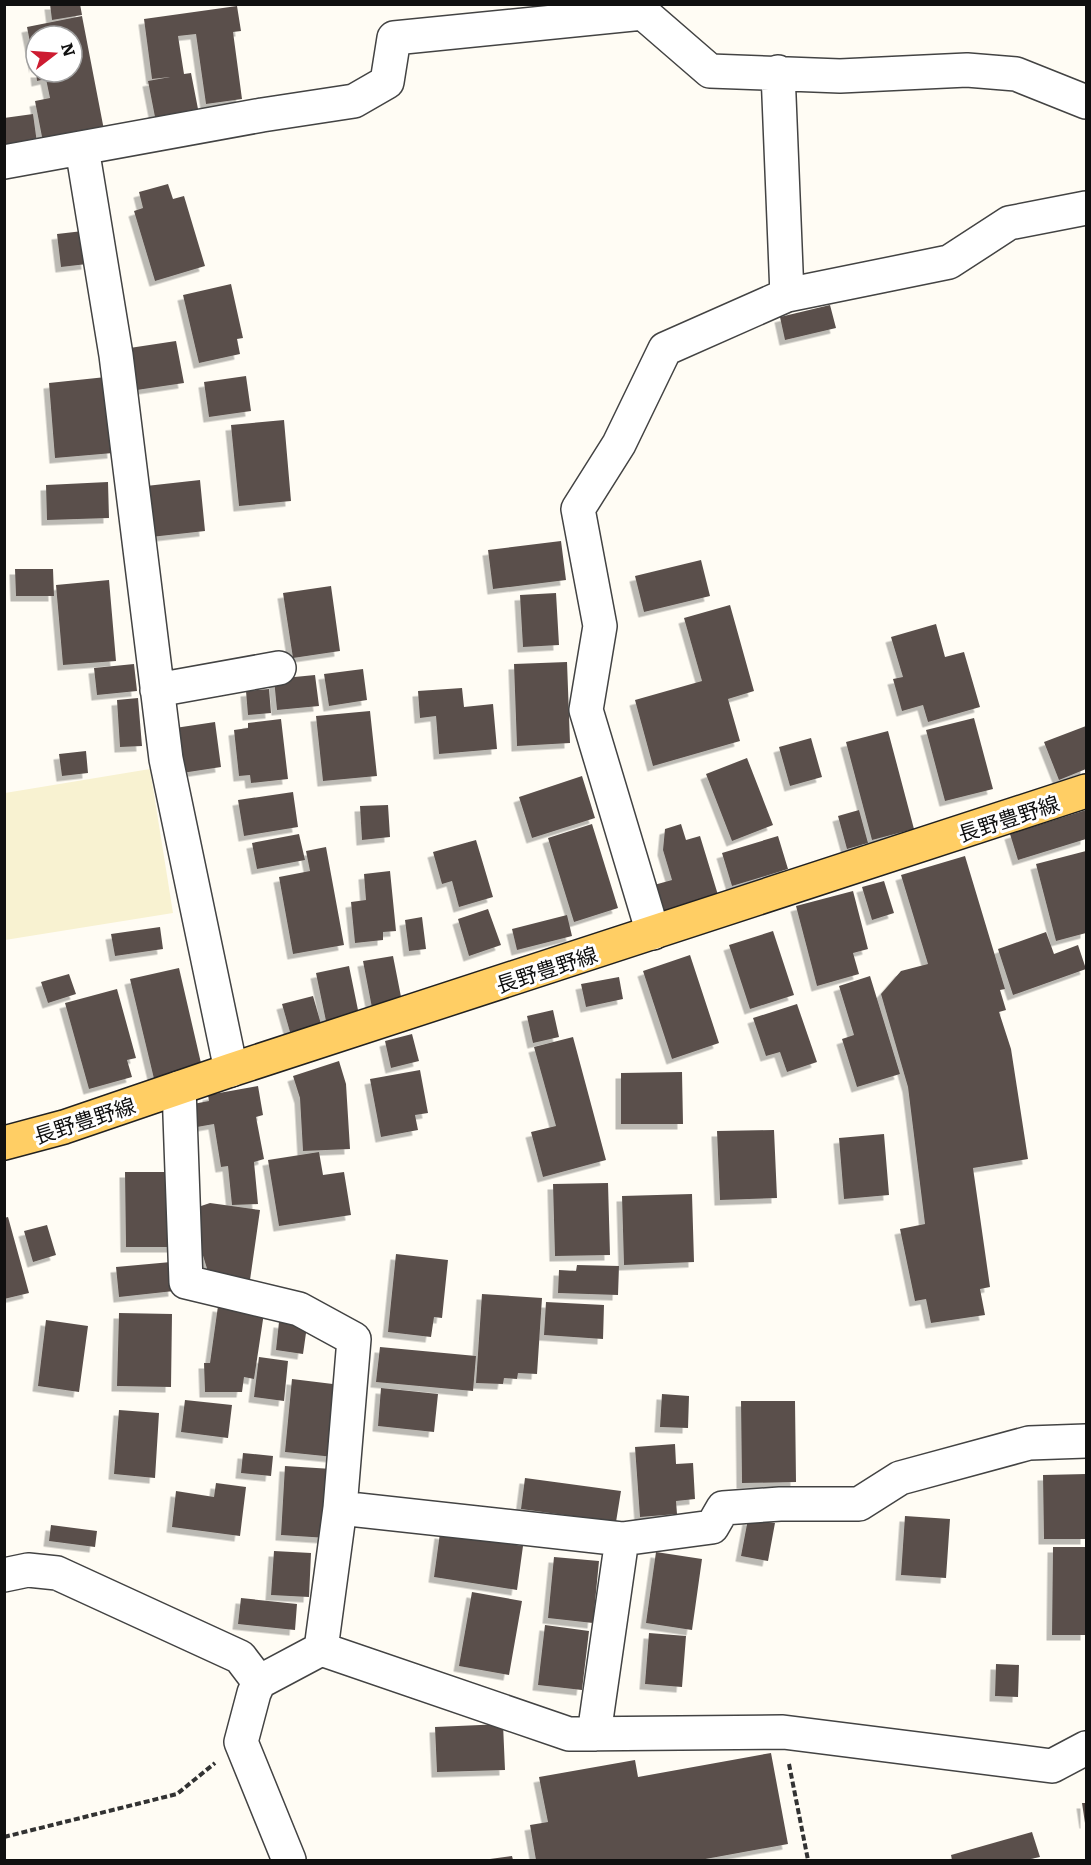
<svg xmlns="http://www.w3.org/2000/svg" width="1091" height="1865" viewBox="0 0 1091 1865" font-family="Literata,'Noto Sans JP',serif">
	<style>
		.farmland { fill: #f8f2d1 }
		.building { fill: #5a504c; filter: url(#shadow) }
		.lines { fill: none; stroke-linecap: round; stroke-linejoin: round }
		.minor-casing { stroke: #434343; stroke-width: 36 }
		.major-casing { stroke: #212121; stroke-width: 36 }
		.path { stroke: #323232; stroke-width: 4; stroke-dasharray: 6 3; stroke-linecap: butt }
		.minor { stroke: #fff; stroke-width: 33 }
		.major { stroke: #ffce64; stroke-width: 33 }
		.labels { text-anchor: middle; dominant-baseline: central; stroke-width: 6; stroke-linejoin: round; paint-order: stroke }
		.street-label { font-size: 21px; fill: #101010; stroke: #fff }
	</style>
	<defs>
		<filter id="shadow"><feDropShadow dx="-5.5" dy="5.5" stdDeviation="0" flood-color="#0004"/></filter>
	</defs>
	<rect width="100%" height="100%" fill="#fffcf4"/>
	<!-- farmland -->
	<path class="farmland" d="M150,769L173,913L5,940V793Z"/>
	<!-- building -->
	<path class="building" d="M50,4H80L82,15L52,20Z
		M237,6L241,31L233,32L242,99L206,104L196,34L178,36L184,74L191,73L198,109L155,117L148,81L170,77L152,79L144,19Z
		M82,16L104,130L43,142L35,101L50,98L46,79L37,81L36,72H72V36H36L35,68L27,27Z
		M33,114L38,150L4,155V118Z
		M168,184L173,199L184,196L205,266L155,281L134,211L143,208L139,192Z
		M83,231L87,264L61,267L57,234Z
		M231,284L243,338L237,339L240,354L199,363L183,295Z
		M830,305L836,328L785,340L780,317Z
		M176,341L184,383L130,391L123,349Z
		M246,376L251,411L209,417L204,382Z
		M106,377L113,453L55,458L49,383Z
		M284,420L291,501L239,506L231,425Z
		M200,480L205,531L151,537L146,486Z
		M108,482L109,518L47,520L46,485Z
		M561,541L566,580L493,589L488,550Z
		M701,560L710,596L644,612L635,576Z
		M15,569H53L54,596H16Z
		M109,580L116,661L63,665L56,585Z
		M331,586L340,651L293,658L283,593Z
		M556,593L559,645L523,647L520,595Z
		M730,605L754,691L728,699L740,741L653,766L635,700L702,681L684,618Z
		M936,624L945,657L964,652L980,707L928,722L923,705L902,711L893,679L903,677L891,637Z
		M567,662L570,743L517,746L514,664Z
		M134,664L137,691L97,695L94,668Z
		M363,669L367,700L329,706L324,674Z
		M315,675L319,706L277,710L274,679Z
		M462,688L464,707L493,704L497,749L439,754L436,716L420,718L418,691Z
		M269,689L271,713L248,715L246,691Z
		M138,698L142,746L120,747L117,700Z
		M370,711L377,776L323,781L316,716Z
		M974,718L993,789L945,801L926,730Z
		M281,719L288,779L251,783L250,775L239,776L234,730L248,728V723Z
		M215,722L221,767L182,773L175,728Z
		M1086,726V769L1059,780L1044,742Z
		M888,731L914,829L872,840L846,742Z
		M811,738L822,777L790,786L779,747Z
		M86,751L88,773L62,776L59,754Z
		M747,758L773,825L732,841L706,774Z
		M582,776L595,818L532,838L519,797Z
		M293,792L298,827L244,836L238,800Z
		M388,805L390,837L362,840L360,806Z
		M859,810L868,843L847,849L838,816Z
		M1086,810V839L1018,860L1010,834Z
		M592,824L618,908L574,922L548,838Z
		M681,824L686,840L700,836L718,895L661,912L654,885L672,880L663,850L665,829Z
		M299,834L305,860L257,869L252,843Z
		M778,836L788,869L732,886L722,853Z
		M476,840L493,897L459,907L452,881L442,884L433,852Z
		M326,847L344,945L293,954L279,877L310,871L306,851Z
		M1086,851V933L1056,941L1036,864Z
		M965,856L1005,989L1000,990L1006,1010L999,1012L1011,1049L1028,1159L973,1168L990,1287L980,1289L985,1315L931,1323L926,1299L915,1301L900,1229L925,1224L908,1087L881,994L901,971L928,964L901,875Z
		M390,871L396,931L383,932V940L355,943L351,902L366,900L364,874Z
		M884,881L894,913L872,920L862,887Z
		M853,891L868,949L853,953L859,974L817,986L796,906Z
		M488,909L501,945L469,956L458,919Z
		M567,915L572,936L517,950L512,929Z
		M422,917L426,949L409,951L405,920Z
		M160,927L163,949L115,956L111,934Z
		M773,931L794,995L750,1009L729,945Z
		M1046,932L1054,954L1078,945L1086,969L1013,995L998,949Z
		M690,955L719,1043L672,1059L643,971Z
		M393,956L403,1007L373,1013L363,961Z
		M349,966L359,1015L326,1021L316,973Z
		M179,968L204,1076L156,1087L130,979Z
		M69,974L76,994L48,1003L41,982Z
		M870,976L900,1074L857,1087L842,1039L854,1035L839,986Z
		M619,977L623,999L586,1007L581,984Z
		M117,989L136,1058L127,1060L132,1077L89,1089L65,1003Z
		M313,996L321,1024L290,1032L282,1004Z
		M797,1004L817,1062L787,1072L780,1052L766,1056L753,1018Z
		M553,1010L559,1037L533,1043L527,1016Z
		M412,1034L419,1061L391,1068L385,1041Z
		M573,1037L606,1160L543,1177L531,1132L556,1126L534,1047Z
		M339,1061L346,1084L350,1149L303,1151L300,1098L293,1076Z
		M420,1070L428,1113L415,1115L418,1130L381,1137L370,1079Z
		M682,1072L683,1124H621V1073Z
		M258,1086L263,1115L256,1117L264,1159L254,1162L258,1204L232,1205L228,1166L221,1167L214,1124L197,1127L193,1104L209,1101L208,1095Z
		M774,1130L777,1198L720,1200L717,1131Z
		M884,1134L889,1195L844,1199L839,1138Z
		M319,1152L323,1175L344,1172L351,1215L279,1226L268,1160Z
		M125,1172H174L176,1247H126Z
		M608,1183L610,1255L555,1256L553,1184Z
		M692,1194L694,1262L624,1265L622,1196Z
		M210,1203L260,1210L250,1280L209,1275L189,1210Z
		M8,1217L29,1293L4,1299V1218Z
		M47,1225L56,1255L33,1262L24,1231Z
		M396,1254L448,1260L442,1318L434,1317L431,1337L388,1332Z
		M171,1262L174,1291L119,1297L116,1267Z
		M577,1265L619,1266L618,1295L558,1293L559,1270L576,1271Z
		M482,1294L542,1298L537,1374L518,1373L517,1379L504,1378L503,1384L476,1383Z
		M546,1302L604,1305L603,1339L544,1335Z
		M218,1306L264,1313L254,1379L244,1377L242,1392H205L204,1363H210Z
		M119,1313L172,1314L171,1387L117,1386Z
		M46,1320L88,1326L79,1392L38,1386Z
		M279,1322L307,1326L303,1354L276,1350Z
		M380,1347L476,1356L473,1391L376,1382Z
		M259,1357L288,1361L284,1401L254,1397Z
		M292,1379L341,1385L334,1457L285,1452Z
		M381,1388L438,1394L434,1432L378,1426Z
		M662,1394L689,1396L688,1428L660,1427Z
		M185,1400L232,1405L228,1438L181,1432Z
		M741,1401H795L796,1482L742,1483Z
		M119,1410L159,1413L155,1478L114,1474Z
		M675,1444L676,1464L693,1463L695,1499L676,1501L677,1514L640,1517L635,1447Z
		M243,1453L273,1456L271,1476L241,1473Z
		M285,1466L332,1469L327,1538L281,1535Z
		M1086,1474V1539H1044L1043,1475Z
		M525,1478L621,1491L616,1522L521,1509Z
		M216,1483L246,1487L240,1536L172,1527L176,1491L214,1497Z
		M905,1516L950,1519L946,1578L901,1575Z
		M748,1519L775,1523L768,1561L741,1556Z
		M51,1525L97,1531L95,1547L49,1541Z
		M440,1533L523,1546L517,1590L434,1577Z
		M1053,1547H1086V1635H1052Z
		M274,1551L311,1553L309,1597L271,1595Z
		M656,1552L702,1559L692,1630L646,1623Z
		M554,1557L599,1561L593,1623L548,1618Z
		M472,1592L522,1601L509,1675L459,1666Z
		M241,1598L297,1604L295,1630L238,1624Z
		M545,1625L589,1631L582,1690L538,1685Z
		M649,1633L686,1636L682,1687L645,1684Z
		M996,1664L1019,1665L1018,1697L995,1696Z
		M503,1724L505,1770L437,1772L435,1727Z
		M771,1753L788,1844L700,1860H536L530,1825L548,1822L539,1777L635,1760L638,1777Z
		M1082,1803H1086V1823H1085Z
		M1032,1832L1040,1857L1026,1860H952L951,1855Z
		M512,1856L513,1860H490V1859Z"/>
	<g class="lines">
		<defs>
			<path id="minor" d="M82,148L116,355L166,759L231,1070
				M4,162L262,115L354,101L387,82L394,38L643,13L710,71L840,76L967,70L1016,74L1086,102
				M787,295L949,262L1009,223L1086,208
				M157,690L279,668
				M653,933L586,710L600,626L578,509L619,444L665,349L787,295L778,72
				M179,1088L186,1282L299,1309L354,1339L340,1508
				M4,1575L28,1570L57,1573L240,1657L259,1682
				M321,1649L340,1508L622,1539
				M594,1734L622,1539L712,1527L723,1508L780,1504H859L900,1478L1029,1443L1086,1441
				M289,1860L241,1742L254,1693L259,1682L321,1649L569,1734L783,1732L1052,1766L1086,1748"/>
			<path id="major" d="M4,1143L64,1127L231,1070L1086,791"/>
		</defs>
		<!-- minor casing -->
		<use href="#minor" class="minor-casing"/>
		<!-- major casing -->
		<use href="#major" class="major-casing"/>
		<!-- path -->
		<path class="path" d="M789,1764L808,1860
			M4,1837L177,1794L215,1763"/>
		<!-- minor -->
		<use href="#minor" class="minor"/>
		<!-- major -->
		<use href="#major" class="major"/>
	</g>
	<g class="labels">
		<!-- street labels -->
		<g class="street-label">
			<text transform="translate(1008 817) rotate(-18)">長野豊野線</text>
			<text transform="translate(546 968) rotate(-18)">長野豊野線</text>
			<text transform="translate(84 1119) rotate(-18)">長野豊野線</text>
		</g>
	</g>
	<!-- border -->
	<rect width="1091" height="1865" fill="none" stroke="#101010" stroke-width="12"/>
	<!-- north arrow -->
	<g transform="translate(54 54) rotate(73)"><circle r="28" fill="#ffffff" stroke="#9f9f9f" stroke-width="1.5"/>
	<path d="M0-4.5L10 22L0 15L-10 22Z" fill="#cd1c31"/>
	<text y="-9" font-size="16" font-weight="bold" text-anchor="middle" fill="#101010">N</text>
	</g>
</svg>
